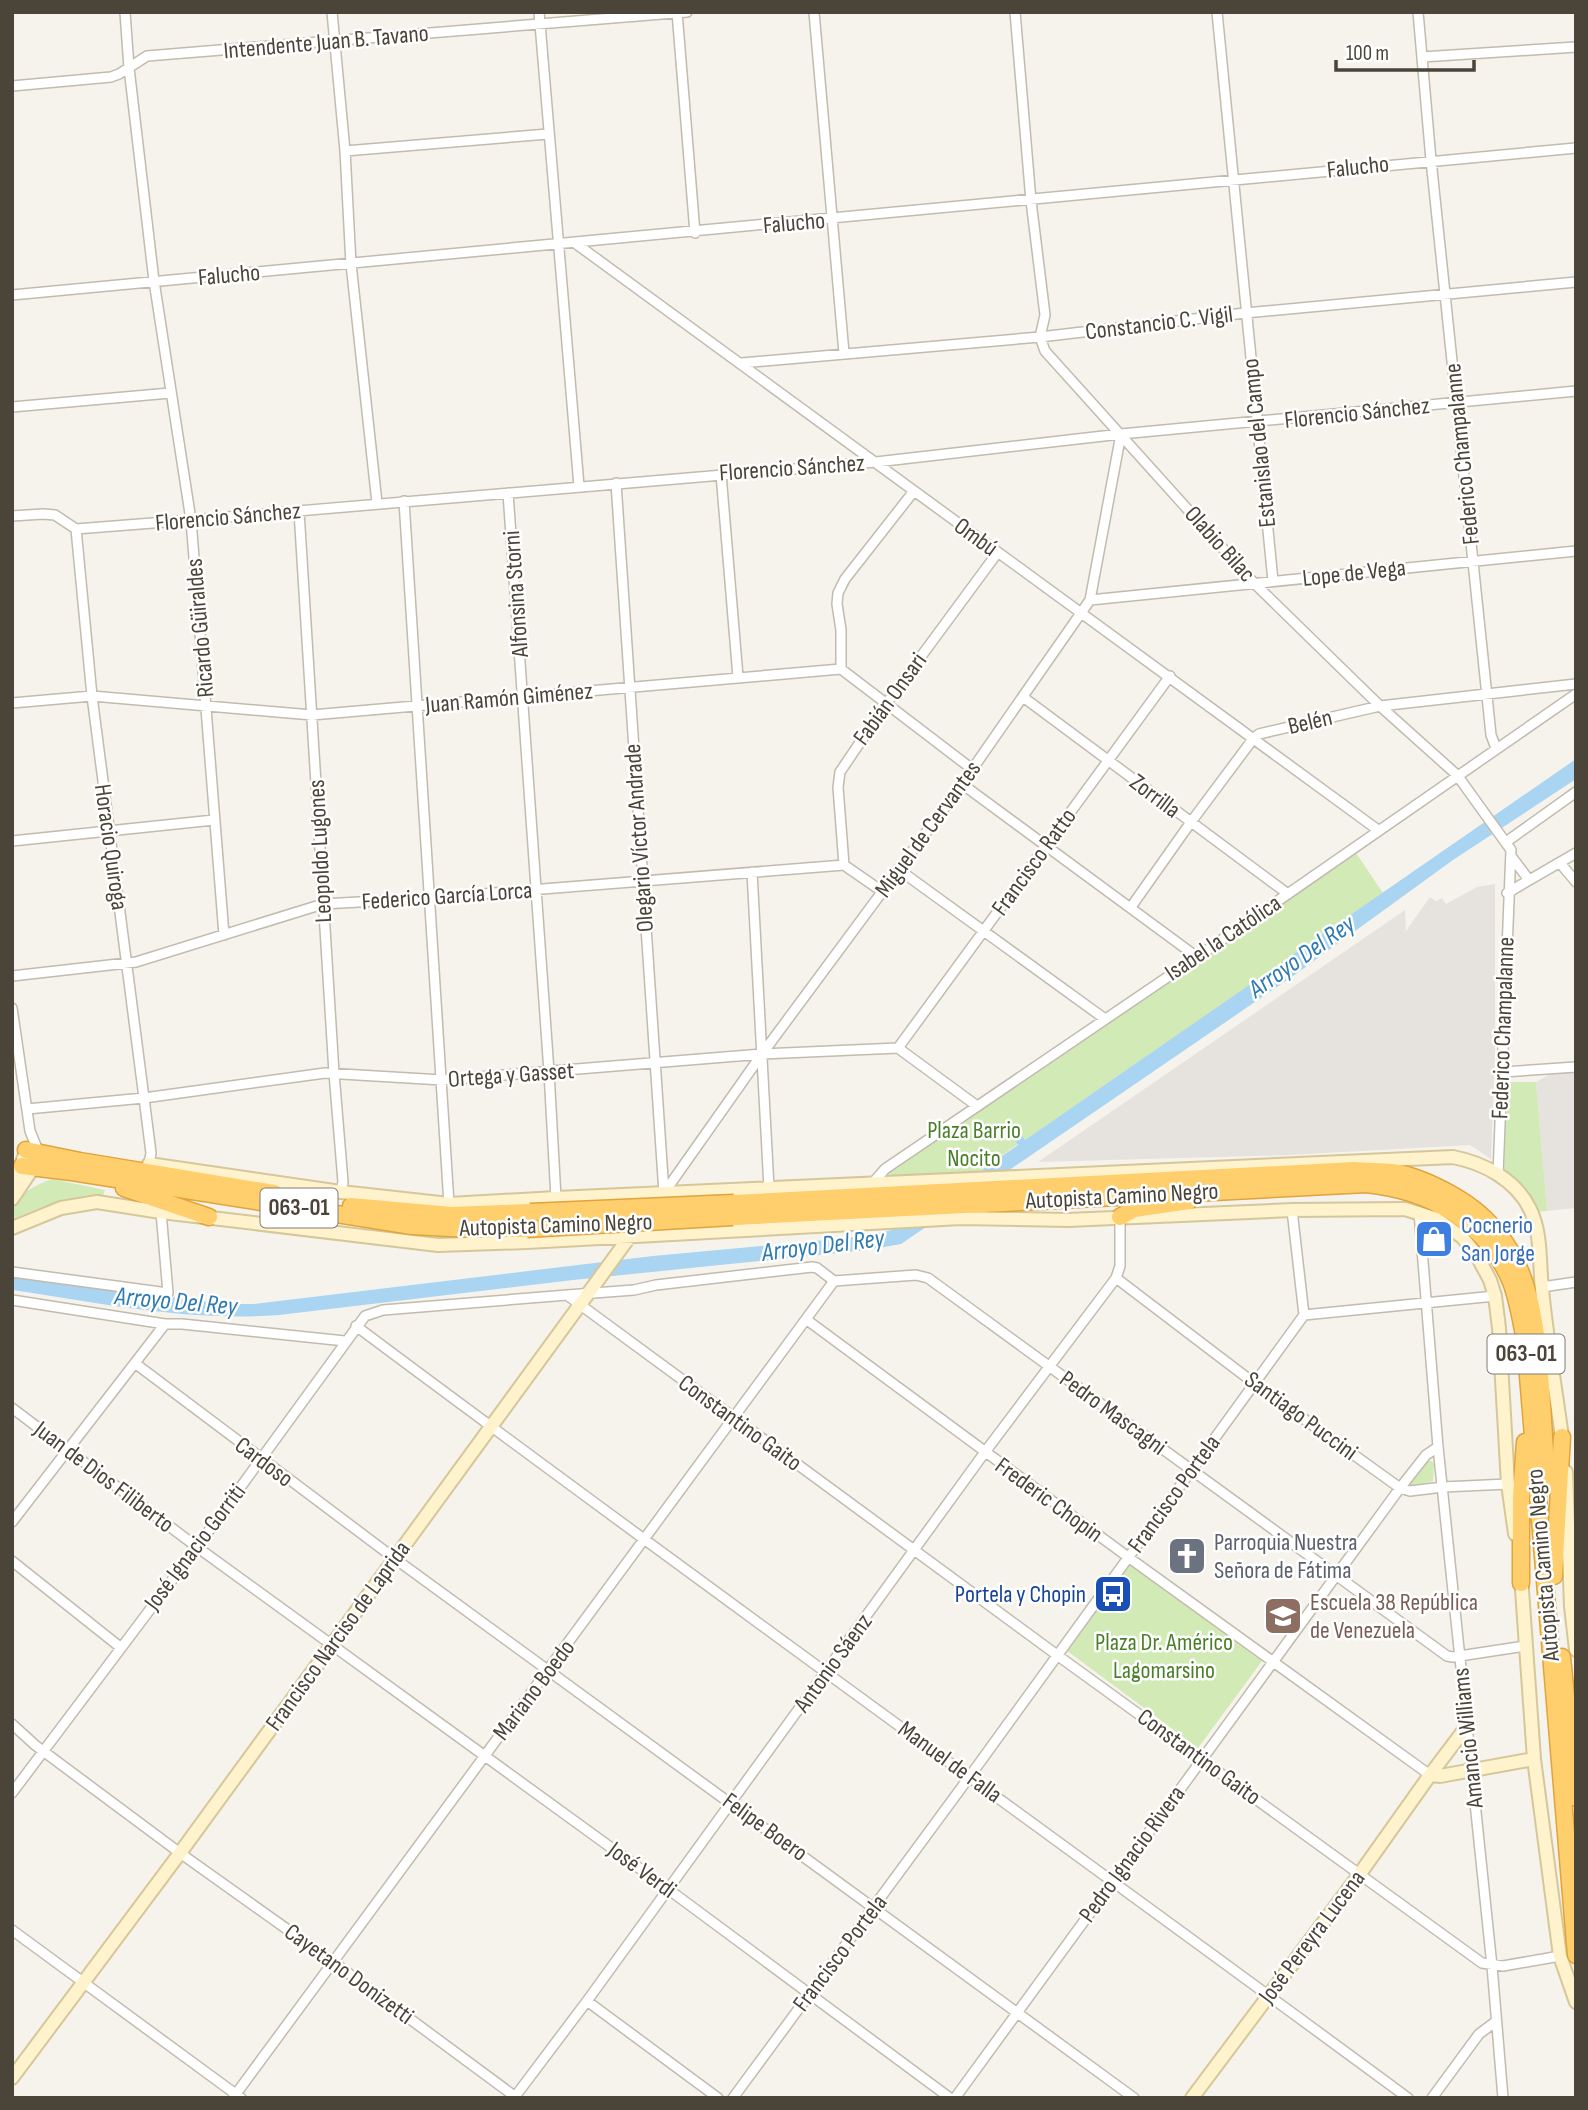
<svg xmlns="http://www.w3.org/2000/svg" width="1588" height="2110" viewBox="0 0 1588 2110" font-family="'Sofia Sans Condensed',sans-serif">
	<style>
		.industrial { fill: #e6e2dd }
		.green { fill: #d2eab5 }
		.water { fill: #a9d4f2 }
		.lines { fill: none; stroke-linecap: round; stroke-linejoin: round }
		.street-casing { stroke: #c2bbae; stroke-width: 12 }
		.secondary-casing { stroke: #d6c79b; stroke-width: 16 }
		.highway-casing { stroke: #e0a43c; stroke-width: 19 }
		.street { stroke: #fff; stroke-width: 9 }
		.secondary { stroke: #fff3cd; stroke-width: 12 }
		.highway { stroke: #ffcf6e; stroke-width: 16 }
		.highway-bridge-casing { stroke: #e0a43c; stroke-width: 19; stroke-linecap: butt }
		.highway-bridge { stroke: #ffcf6e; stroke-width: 16 }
		.labels { text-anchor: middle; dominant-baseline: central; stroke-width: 5; stroke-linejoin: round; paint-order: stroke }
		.shield { fill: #fff; stroke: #817c74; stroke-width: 2 }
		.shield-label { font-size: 23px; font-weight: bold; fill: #4b4439 }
		.street-label { font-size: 24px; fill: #4b4439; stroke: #fff }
		.park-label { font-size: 24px; fill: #4a7f2a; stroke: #fff }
		.shop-label { font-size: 24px; fill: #366cbe; stroke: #fff; text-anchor: start }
		.worship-label { font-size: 24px; fill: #5b616d; stroke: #fff; text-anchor: start }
		.transit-label { font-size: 24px; fill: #164399; stroke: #fff; text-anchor: end }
		.education-label { font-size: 24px; fill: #785e54; stroke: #fff; text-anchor: start }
		.water-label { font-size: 26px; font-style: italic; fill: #2e7ab2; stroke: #fff }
	</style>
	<rect width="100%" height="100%" fill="#f6f3ec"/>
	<!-- industrial -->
	<path class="industrial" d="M1495,884V1053L1491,1159L1470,1145L1289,1155L1038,1162L1405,910L1406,931L1430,897L1436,901L1442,898L1446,904L1477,887Z
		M1554,1072H1576V1208L1547,1211L1536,1082Z"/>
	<!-- green -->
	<path class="green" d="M1356,853L1383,893L1025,1140L1015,1126L1008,1130L1018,1144L980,1171L898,1177L888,1174L891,1169Z
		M1507,1082H1536L1547,1211L1535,1212L1504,1172Z
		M52,1179L105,1190L103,1195L44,1206L12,1219C12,1197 32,1186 52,1179Z
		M1427,1461H1432L1434,1464L1433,1481L1413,1486L1409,1484Z
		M1130,1564L1262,1661L1198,1748L1066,1650Z"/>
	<!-- water -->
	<path class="water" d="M1576,759V779L1453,860L1293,976L901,1244L868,1250L573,1280L279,1315C190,1322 100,1303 12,1290V1277L226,1304H253L653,1256L847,1238L888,1231L901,1226L1018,1145L1008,1130L1015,1125L1025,1140Z"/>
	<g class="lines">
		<defs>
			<path id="street" d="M125,12L129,68L154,281L191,520L224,935
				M332,12L345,151L351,264L377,503
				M539,12L579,486
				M677,12L695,233
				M814,12L844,353
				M1015,12L1031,201L1045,315L1040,337L1045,351L1254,583L1380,706L1457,775L1511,850L1498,1174
				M1217,12L1273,581
				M1418,12L1431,160L1487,696L1491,735L1496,748
				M1422,57L1576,47
				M12,86L111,77L119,74L147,56L687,12
				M345,151L548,134
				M575,243L1378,830
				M12,295L1576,148
				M742,363L1040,337L1245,313L1576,282
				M12,407L170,393
				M721,474L738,677
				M616,483L664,1193
				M508,493L549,1072L556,1198
				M404,501L449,1204
				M299,511L334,1073L343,1182L341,1192
				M12,516L43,514L55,515L76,529L191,520L876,462L1121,434L1576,391
				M76,529L92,696L144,1098L151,1153L149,1164
				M1090,600L1576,551
				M841,669V630L837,604L838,593L845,579L914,491
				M1023,697L1288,894
				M12,703L92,696L312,715L841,669L972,769
				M962,784L1197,957
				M12,841L214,820
				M1506,842L1576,792
				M1511,856L1529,880
				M1560,863L1576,882
				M844,865L838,787L840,772L886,704L998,552
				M898,869L1105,1019
				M752,872L769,1188
				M1507,893L1576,853
				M1131,907L1191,822L1253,739L1259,734L1380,706L1576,684
				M12,976L136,962L323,904L431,898L844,865L883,892
				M12,1008L30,1131L39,1153
				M898,1048L1170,676
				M1503,1072L1576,1067
				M27,1109L144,1098L325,1073L442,1080L762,1054L898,1048L977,1106
				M872,1184L885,1169L1197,957L1576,694
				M664,1193L762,1054L962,784L1090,600L1121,434
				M1419,1212L1438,1447L1492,1966L1503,2098
				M12,1272L168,1293L161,1212
				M1116,1278L1254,1383L1400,1488L1410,1491L1443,1487L1508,1484
				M834,1281L916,1275L928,1278L1447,1656L1453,1657L1525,1646
				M1542,1287L1576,1282
				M567,1295L634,1290L656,1285L812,1267L817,1268L834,1281
				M12,1300L165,1324H182L345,1341
				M1304,1315L1495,1296
				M807,1320L1128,1557L1430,1775
				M356,1326C705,1587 1058,1840 1408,2098
				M136,1364L394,1558L1134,2098
				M12,1408L197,1547L668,1889L950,2098
				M12,1522L165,1324
				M12,1561L120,1647
				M12,1724L35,1745L180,1853L333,1962L517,2098
				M12,1793L197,1547L365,1316L383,1310L567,1295L1057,1655L1482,1963L1503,1966L1560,1956
				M12,1930L241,2098
				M587,2001L718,2098
				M233,2098L834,1281
				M514,2098L587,2001L985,1452L1116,1278L1120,1266V1217
				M733,2098L970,1776L1304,1315L1292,1210
				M955,2098L1400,1488L1426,1455L1438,1447
				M1432,2098L1479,2034L1495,2022"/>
			<path id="secondary" d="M149,1164L341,1192L449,1204L556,1198L1453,1157C1484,1163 1516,1180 1530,1209C1542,1234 1539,1263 1542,1289C1547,1341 1556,1392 1563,1444
				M12,1184L18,1175L24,1157
				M12,1199L37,1162
				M12,1228L61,1208L97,1202L161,1212L438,1245L527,1242L961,1218L1068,1220L1292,1210L1405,1209L1437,1219L1462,1237L1476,1254L1490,1280L1495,1296L1499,1328L1508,1484L1515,1534
				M1566,1472L1571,1606L1576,1650
				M1521,1576L1534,1759L1560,1956L1576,2002
				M1430,1775L1467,1726
				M12,2078L180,1853L633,1232
				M1192,2098L1359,1875L1430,1775L1440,1776L1534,1759"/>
			<path id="highway" d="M26,1150L80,1161L274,1193
				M22,1166L72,1172L412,1226L470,1229H527
				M124,1188L209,1217
				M734,1203L1354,1170C1366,1171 1379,1171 1392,1172C1414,1175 1437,1186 1456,1197C1528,1239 1536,1313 1541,1388C1543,1420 1545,1452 1547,1484
				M351,1206L451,1215L530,1212
				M733,1217L1366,1184C1428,1190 1486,1221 1511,1282C1518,1300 1521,1321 1525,1340L1576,1955
				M1120,1217L1134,1209L1189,1201
				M1554,1576L1562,1437
				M1521,1583V1497L1525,1442
				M1562,1657L1576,1798"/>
		</defs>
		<!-- street casing -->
		<use href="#street" class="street-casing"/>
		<!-- secondary casing -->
		<use href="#secondary" class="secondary-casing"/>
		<!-- highway casing -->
		<use href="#highway" class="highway-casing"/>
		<!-- street -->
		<use href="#street" class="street"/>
		<!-- secondary -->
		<use href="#secondary" class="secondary"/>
		<!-- highway -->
		<use href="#highway" class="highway"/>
		<defs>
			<path id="highway-bridge" d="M530,1212L734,1203
				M527,1229L733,1217"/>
		</defs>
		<!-- highway-bridge casing -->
		<use href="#highway-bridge" class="highway-bridge-casing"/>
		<!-- highway-bridge -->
		<use href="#highway-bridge" class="highway-bridge"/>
	</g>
	<!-- icons -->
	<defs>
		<symbol id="shop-square" viewBox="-11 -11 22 22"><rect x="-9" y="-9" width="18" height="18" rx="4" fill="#3f7fe0" stroke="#fff"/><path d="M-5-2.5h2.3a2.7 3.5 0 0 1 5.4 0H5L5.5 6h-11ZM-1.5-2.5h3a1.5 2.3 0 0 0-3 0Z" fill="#fff"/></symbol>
		<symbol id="church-square" viewBox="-11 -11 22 22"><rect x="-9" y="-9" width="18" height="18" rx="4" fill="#6b7280" stroke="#fff"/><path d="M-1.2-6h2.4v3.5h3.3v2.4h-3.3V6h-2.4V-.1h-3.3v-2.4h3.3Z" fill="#fff"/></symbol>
		<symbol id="bus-square" viewBox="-11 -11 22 22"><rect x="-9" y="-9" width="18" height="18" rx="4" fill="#1a4fb4" stroke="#fff"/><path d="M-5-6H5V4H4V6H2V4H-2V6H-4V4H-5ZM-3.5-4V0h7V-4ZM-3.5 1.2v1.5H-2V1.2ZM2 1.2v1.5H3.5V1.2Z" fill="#fff"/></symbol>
		<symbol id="school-square" viewBox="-11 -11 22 22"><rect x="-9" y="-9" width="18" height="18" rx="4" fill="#8d6e63" stroke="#fff"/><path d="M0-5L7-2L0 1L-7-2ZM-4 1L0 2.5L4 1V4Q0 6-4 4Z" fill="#fff"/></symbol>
	</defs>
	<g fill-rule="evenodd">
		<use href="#shop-square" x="1412" y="1217" width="44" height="44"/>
		<use href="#church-square" x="1165" y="1534" width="44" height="44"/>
		<use href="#bus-square" x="1091" y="1572" width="44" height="44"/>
		<use href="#school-square" x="1261" y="1594" width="44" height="44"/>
	</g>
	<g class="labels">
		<!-- shield labels -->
		<g class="shield">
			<rect x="260.5" y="1188.5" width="77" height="39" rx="5"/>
			<rect x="1487.5" y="1334.5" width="77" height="39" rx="5"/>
		</g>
		<g class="shield-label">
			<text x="299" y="1208">063-01</text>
			<text x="1526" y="1354">063-01</text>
		</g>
		<!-- street labels -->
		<g class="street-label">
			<text transform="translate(326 42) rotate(-5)">Intendente Juan B. Tavano</text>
			<text transform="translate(1358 167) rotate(-6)">Falucho</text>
			<text transform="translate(794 223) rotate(-5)">Falucho</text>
			<text transform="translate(229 275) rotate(-5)">Falucho</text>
			<text transform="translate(1159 323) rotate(-7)">Constancio C. Vigil</text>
			<text transform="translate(1357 413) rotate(-6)">Florencio Sánchez</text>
			<text transform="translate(1259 443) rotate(-96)">Estanislao del Campo</text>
			<text transform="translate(1462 454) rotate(-96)">Federico Champalanne</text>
			<text transform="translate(792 468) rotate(-4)">Florencio Sánchez</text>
			<text transform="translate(228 517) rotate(-5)">Florencio Sánchez</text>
			<text transform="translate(976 537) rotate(36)">Ombú</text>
			<text transform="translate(1220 544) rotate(48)">Olabio Bilac</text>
			<text transform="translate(1354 573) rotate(-6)">Lope de Vega</text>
			<text transform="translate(516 594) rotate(-94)">Alfonsina Storni</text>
			<text transform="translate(200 628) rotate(-95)">Ricardo Güiraldes</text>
			<text transform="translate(509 698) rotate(-5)">Juan Ramón Giménez</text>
			<text transform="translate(890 699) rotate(-54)">Fabián Onsari</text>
			<text transform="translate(1310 722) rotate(-13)">Belén</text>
			<text transform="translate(1155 796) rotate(37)">Zorrilla</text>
			<text transform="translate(928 829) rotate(-54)">Miguel de Cervantes</text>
			<text transform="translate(639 838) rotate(-94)">Olegario Víctor Andrade</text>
			<text transform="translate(111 847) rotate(82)">Horacio Quiroga</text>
			<text transform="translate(320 851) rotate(-93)">Leopoldo Lugones</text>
			<text transform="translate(1034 862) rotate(-54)">Francisco Ratto</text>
			<text transform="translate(447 896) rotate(-4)">Federico García Lorca</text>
			<text transform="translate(1223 938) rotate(-34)">Isabel la Católica</text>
			<text transform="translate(1503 1028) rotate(-88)">Federico Champalanne</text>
			<text transform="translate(511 1075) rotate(-4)">Ortega y Gasset</text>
			<text transform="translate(1122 1196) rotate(-3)">Autopista Camino Negro</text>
			<text transform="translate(556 1225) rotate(-2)">Autopista Camino Negro</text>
			<text transform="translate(1113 1413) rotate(36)">Pedro Mascagni</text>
			<text transform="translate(1301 1416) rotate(36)">Santiago Puccini</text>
			<text transform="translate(740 1423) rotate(36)">Constantino Gaito</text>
			<text transform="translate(264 1462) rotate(37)">Cardoso</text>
			<text transform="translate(104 1477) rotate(37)">Juan de Dios Filiberto</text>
			<text transform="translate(1174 1494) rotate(-54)">Francisco Portela</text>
			<text transform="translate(1049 1500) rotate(36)">Frederic Chopin</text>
			<text transform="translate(195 1547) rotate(-53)">José Ignacio Gorriti</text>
			<text transform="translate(1543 1565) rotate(-95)">Autopista Camino Negro</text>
			<text transform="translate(338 1636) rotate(-54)">Francisco Narciso de Laprida</text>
			<text transform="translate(833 1663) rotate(-54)">Antonio Sáenz</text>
			<text transform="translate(534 1690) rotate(-53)">Mariano Boedo</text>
			<text transform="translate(1468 1738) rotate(-96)">Amancio Williams</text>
			<text transform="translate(1199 1757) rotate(36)">Constantino Gaito</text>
			<text transform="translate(950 1762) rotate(36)">Manuel de Falla</text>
			<text transform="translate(765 1827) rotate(36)">Felipe Boero</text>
			<text transform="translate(1132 1854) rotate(-54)">Pedro Ignacio Rivera</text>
			<text transform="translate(642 1870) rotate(36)">José Verdi</text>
			<text transform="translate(1312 1937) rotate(-53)">José Pereyra Lucena</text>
			<text transform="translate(840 1953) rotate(-53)">Francisco Portela</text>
			<text transform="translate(349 1974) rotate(36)">Cayetano Donizetti</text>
		</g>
		<!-- park labels -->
		<g class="park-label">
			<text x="974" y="1130">Plaza Barrio<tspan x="974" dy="28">Nocito</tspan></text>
			<text x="1164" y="1642">Plaza Dr. Américo<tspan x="1164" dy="28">Lagomarsino</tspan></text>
		</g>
		<!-- shop labels -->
		<g class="shop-label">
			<text x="1461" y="1225">Cocnerio<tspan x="1461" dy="28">San Jorge</tspan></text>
		</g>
		<!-- worship labels -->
		<g class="worship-label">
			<text x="1214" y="1542">Parroquia Nuestra<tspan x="1214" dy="28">Señora de Fátima</tspan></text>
		</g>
		<!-- transit labels -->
		<g class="transit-label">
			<text x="1086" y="1594">Portela y Chopin</text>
		</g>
		<!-- education labels -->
		<g class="education-label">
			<text x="1310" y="1602">Escuela 38 República<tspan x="1310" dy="28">de Venezuela</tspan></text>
		</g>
		<!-- water labels -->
		<g class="water-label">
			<text transform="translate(1302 957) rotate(-35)">Arroyo Del Rey</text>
			<text transform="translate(823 1246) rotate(-7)">Arroyo Del Rey</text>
			<text transform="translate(176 1302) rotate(5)">Arroyo Del Rey</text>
		</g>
	</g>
	<!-- border -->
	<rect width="1588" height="2110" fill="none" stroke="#4b4439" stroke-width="28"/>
	<!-- scale -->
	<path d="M1336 60v10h138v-10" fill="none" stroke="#4b4439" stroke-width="3.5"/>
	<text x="1346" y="60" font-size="21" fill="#4b4439" stroke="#ffffff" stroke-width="5" paint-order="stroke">100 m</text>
</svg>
